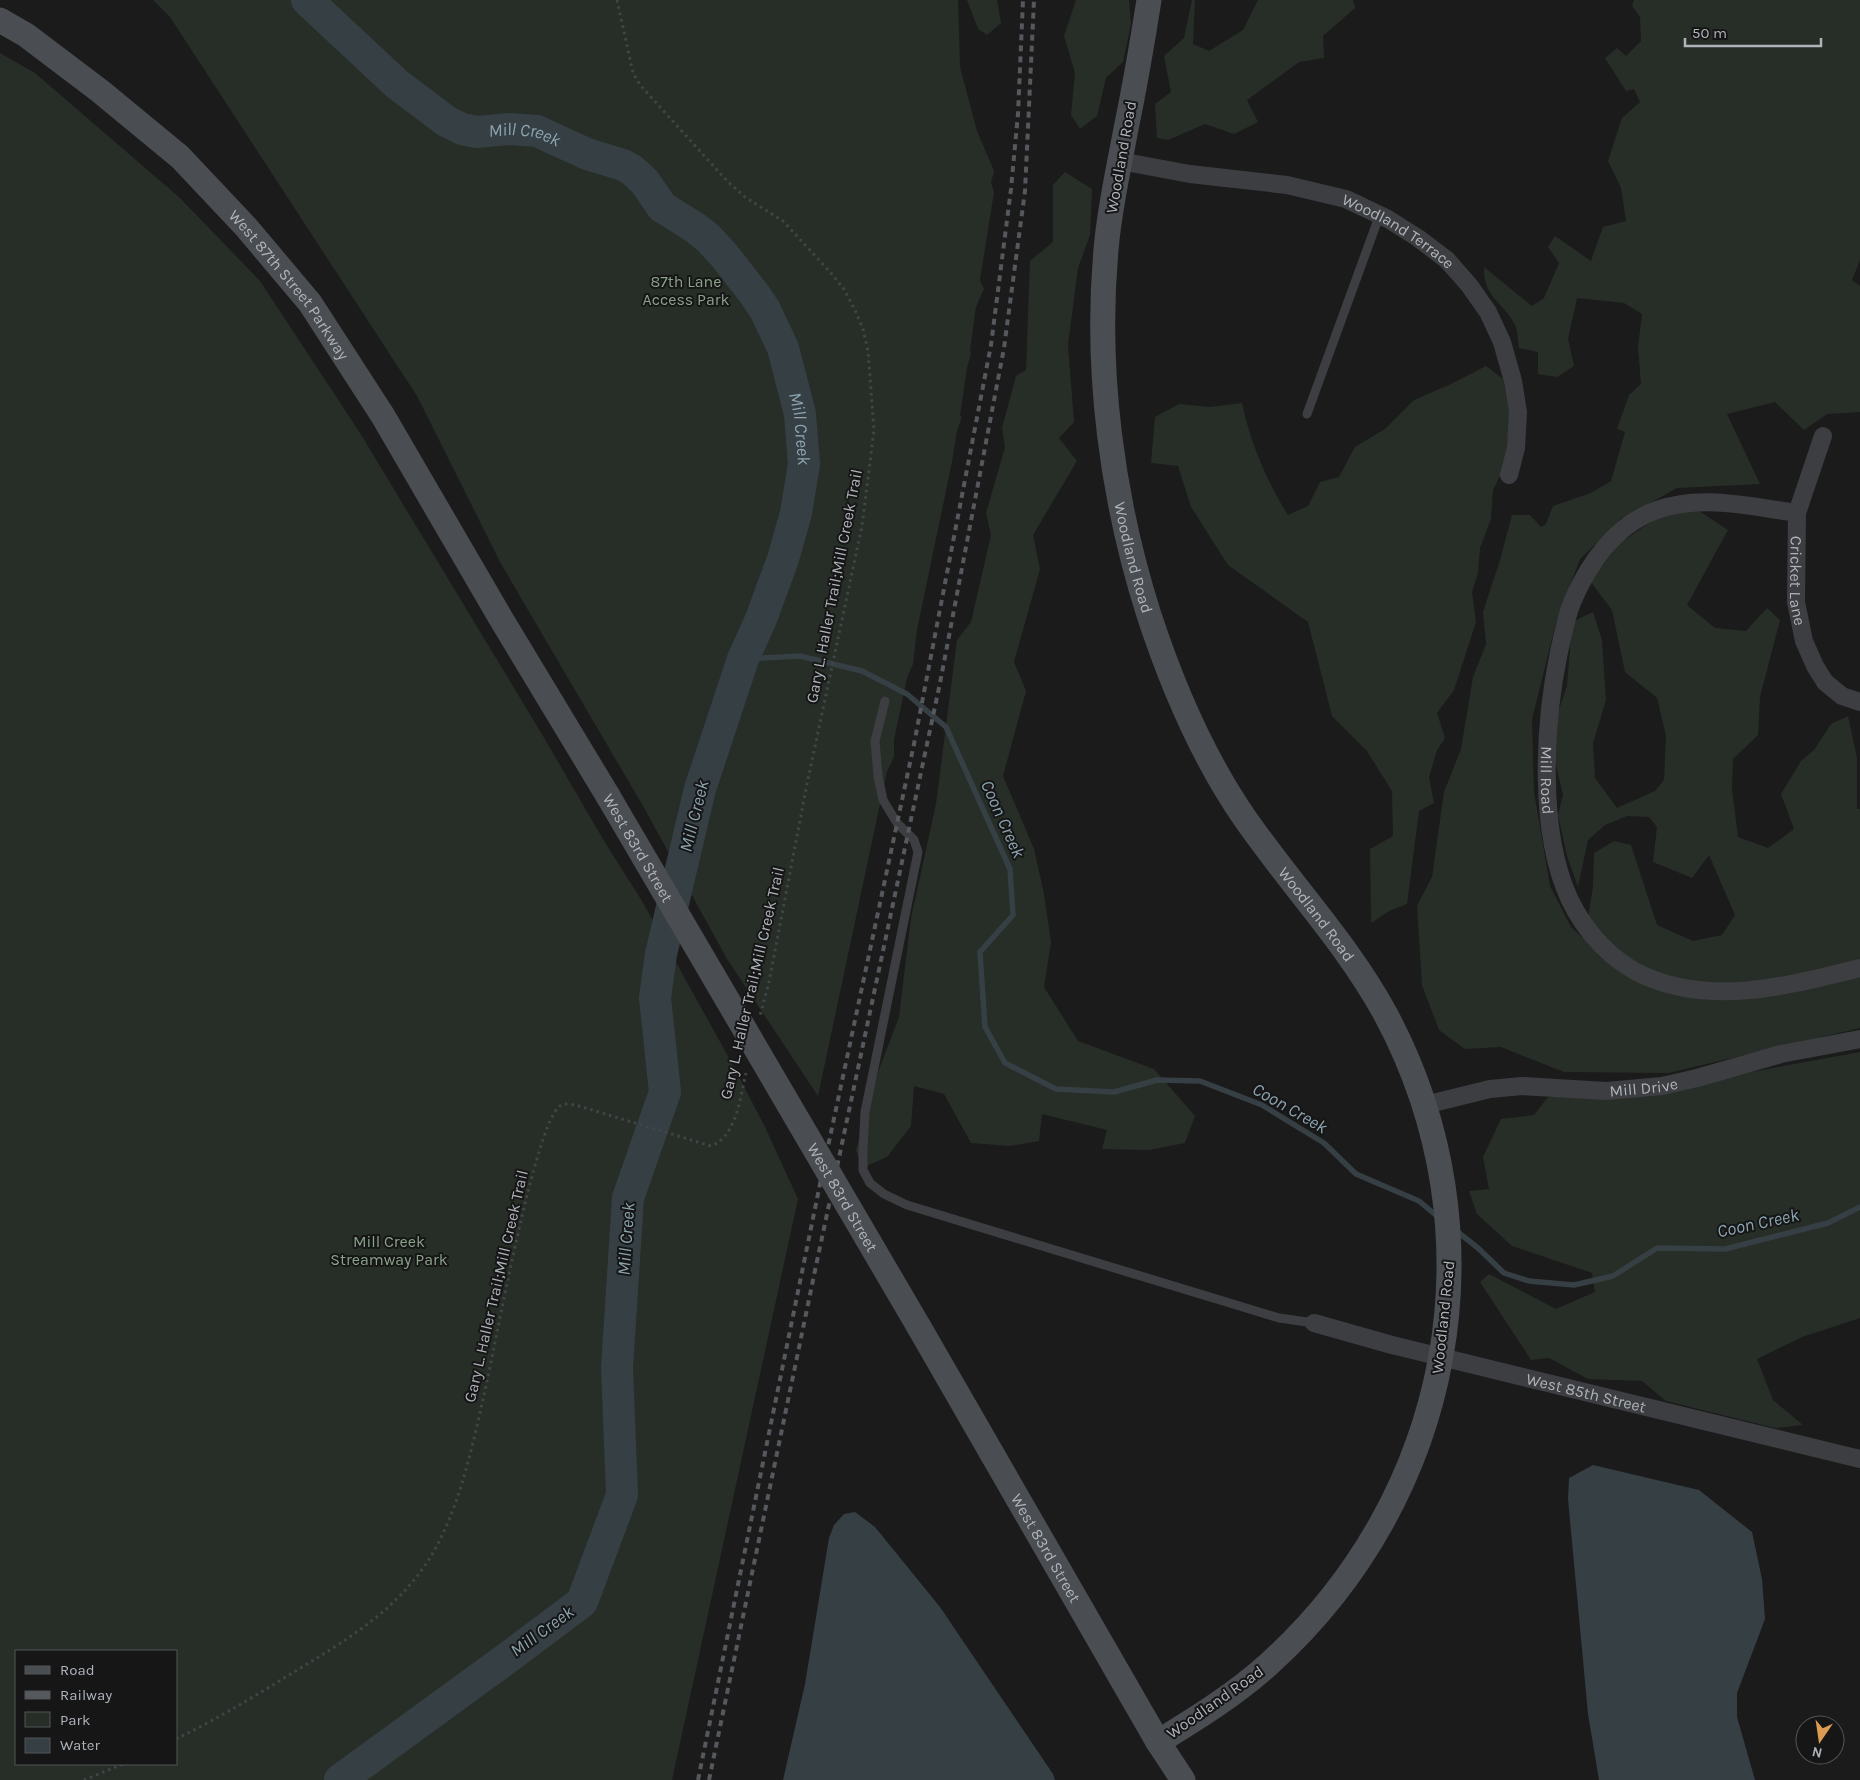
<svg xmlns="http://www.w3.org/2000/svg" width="1860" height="1780" viewBox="0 0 1860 1780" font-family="Karla,sans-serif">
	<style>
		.green { fill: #272e27; fill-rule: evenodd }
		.water { fill: #363f44 }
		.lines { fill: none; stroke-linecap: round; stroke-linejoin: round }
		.stream { stroke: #363f44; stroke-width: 5.5 }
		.river { stroke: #363f44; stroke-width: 32 }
		.path { stroke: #424548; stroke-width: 3; stroke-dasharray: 2.5 4; stroke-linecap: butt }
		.service { stroke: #3c3e41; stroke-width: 9 }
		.minor { stroke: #3c3e41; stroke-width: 18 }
		.secondary { stroke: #4a4d51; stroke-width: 25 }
		.rail { stroke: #55585c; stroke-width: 4; stroke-dasharray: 6 5; stroke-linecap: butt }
		.secondary-bridge { stroke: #4a4d51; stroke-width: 25 }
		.labels { text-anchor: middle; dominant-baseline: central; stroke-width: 4; stroke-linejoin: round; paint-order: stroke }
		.street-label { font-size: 16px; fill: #afb4ba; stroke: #161617 }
		.park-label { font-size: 16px; fill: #8aa289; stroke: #161617 }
		.water-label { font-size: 18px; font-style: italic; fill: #8ba4b0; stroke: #161617 }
	</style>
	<rect width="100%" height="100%" fill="#1b1b1c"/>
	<!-- green -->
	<path class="green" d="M153,0H958L960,67L977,131L994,171L991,183L994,192L980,280L984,289L976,307L970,350L971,354L967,368L960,416L962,417L957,430L952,462L917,630L913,664L907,678L894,740V757L887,771L818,1096L727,959L643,806L500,562L417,396L170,17Z
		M967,0H997L1001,23L987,35L978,29Z
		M1076,0H1129L1131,24L1123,62L1106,78L1097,116L1080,129L1071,115L1075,73L1064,36Z
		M1192,0H1195L1193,44L1209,51L1243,30L1258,0H1353L1355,8L1323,36L1324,58L1299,62L1247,100L1258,122L1234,134L1205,124L1168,140L1157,138L1155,104L1171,92L1164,56L1184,38Z
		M1634,0H1860V260L1852,280L1860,286V412L1827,414L1804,430L1775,402L1727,414L1760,484L1677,488L1621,519L1580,559L1556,623L1532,719L1534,792L1550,886L1571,927L1620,972L1679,995L1860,974V1028L1668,1073L1564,1072L1501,1047L1465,1049L1439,1030L1422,985L1417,906L1432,877L1444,792L1461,749L1473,677L1486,644L1483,612L1500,560L1512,515H1530L1541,527L1546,524L1553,506L1591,493L1611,481L1625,432L1617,429L1629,395L1641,384L1638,347L1642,314L1624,303L1577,298L1568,339L1574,366L1557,377L1538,374V352L1519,348C1518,341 1518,331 1515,325C1503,301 1483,298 1484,267L1532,306L1544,298L1559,263L1548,247L1555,236L1591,261L1603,227L1626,221L1621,188L1608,161L1622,118L1640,102L1634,89L1626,91L1605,58L1617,48L1626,56L1641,41L1640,17L1632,6Z
		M0,53L35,73L180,198L260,281L360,433L543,736L604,841L642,901L729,1058L765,1127L798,1199L672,1780H0ZM16,1651H176V1764H16Z
		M1065,172L1092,189L1090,235L1078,268L1068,345L1074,422L1059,438L1077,461L1033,535L1040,569L1014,662L1026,691L1003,776L1034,849L1044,894L1051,942L1044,987L1078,1041L1154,1069L1195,1116L1185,1143L1149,1150L1102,1149L1107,1130L1042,1114L1039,1141L1010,1146L971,1143L944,1094L914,1086L911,1126L887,1157L862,1168L856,1150L878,1072L899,1017L911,918L936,804L957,640L971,622L991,535L986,513L1005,447L1002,428L1016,376L1026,370L1030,261L1053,242V185Z
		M1486,366L1503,379L1510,417L1506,464L1493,490L1491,519L1480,548L1478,573L1472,592L1476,622L1454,690L1437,713L1445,738L1437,750L1429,777L1434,803L1419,811L1407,904L1389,911L1371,923L1370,849L1393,836L1392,791L1367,751L1332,716L1308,622L1228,565L1191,507L1178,466L1151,463L1155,417L1179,404L1210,407L1242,403C1250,442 1267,482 1288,515L1308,506L1320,482L1339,477L1355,447L1385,429L1414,400L1449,385Z
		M1668,510L1699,511L1728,530L1687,605L1715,628L1746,631L1767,608L1780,620L1760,697L1758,735L1733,759L1732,789L1738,837L1768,848L1794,829L1781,794L1801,761L1814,750L1831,724L1848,716L1857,758V809H1860V960L1765,984L1713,986L1645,970L1611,947L1588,919L1593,886L1594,853L1614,841L1631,845L1657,925L1693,941L1722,935L1735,915L1709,855L1692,878L1653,862L1657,827L1649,817L1627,816L1605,825L1588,840L1578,887L1567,856L1558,815L1563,795L1555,760V721L1567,686L1572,622L1593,612L1602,640L1606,700L1593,743L1595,778L1617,808L1655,791L1664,780L1666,736L1657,698L1625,672L1612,610L1590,581L1620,543Z
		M1860,1052V1318L1802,1337L1757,1359L1773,1400L1803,1425L1775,1428L1666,1401L1642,1381L1588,1379L1549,1358L1531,1360L1480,1282L1489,1274L1556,1309L1595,1292L1592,1273L1512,1246L1477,1214L1469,1191L1489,1189L1483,1157L1501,1119L1534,1115L1548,1097L1625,1095Z"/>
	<!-- water -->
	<path class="water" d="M1593,1465L1699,1490L1752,1532L1762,1579L1765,1619L1737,1693V1717L1755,1780H1599L1588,1714L1568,1499L1569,1478Z
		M855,1512L875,1527L940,1607L1053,1774L1055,1780H783L805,1684L829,1538L834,1525L844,1514Z"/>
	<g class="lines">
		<!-- stream -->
		<path class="stream" d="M743,659L800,656L862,671L907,694L946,727L1010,869L1013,915L980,952L985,1027L1005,1063L1056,1089L1114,1092L1157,1080L1200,1081L1262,1105L1324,1143L1356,1174L1419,1201L1437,1216
			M1454,1229L1478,1248L1504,1273L1529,1281L1574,1285L1613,1276L1657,1248L1725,1249L1828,1223L1860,1207"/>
		<!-- river -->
		<path class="river" id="s1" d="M307,0L397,84L446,121L462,129L477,132L510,129L537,131L587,154L623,165L632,170L645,182L662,207L694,227L707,237L723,254L755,295L765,310L783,348L800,414L804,464L796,513L783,559L761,619L743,659L700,789L661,954L655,998L665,1092L628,1198L617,1367L622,1495L582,1602L510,1656L340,1780"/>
		<!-- path -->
		<path class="path" d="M617,0L633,73L640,85L728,182L745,197L783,221L830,272L844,289L855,310L863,329L868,351L874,430L862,526L807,784L769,982L760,1016
			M176,1739C215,1720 252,1698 289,1675C343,1642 397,1612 431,1556C459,1510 472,1448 484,1395C494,1353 535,1122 560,1106C566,1102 573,1105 579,1106L711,1146C737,1136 740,1097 746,1073
			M84,1780L123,1764"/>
		<!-- service -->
		<path class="service" d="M1307,414L1380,214
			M885,701L875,741L878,776L883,800L897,823L914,840L918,852L865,1112L863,1150V1170L870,1183L884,1194L907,1205L1279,1318L1314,1323"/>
		<!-- minor -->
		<g class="minor">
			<path id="s2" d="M1120,161L1190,174L1287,185L1346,199L1388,219L1418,238L1447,260L1469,285L1488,312L1502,342L1513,381L1518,412L1516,448L1509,475"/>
			<path id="s3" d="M1823,436L1797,513L1796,602L1804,641L1815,666L1825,682L1842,696L1860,702"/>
			<path id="s4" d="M1797,513C1747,506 1693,492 1645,515C1611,532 1588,566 1573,600C1566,616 1563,635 1559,652C1544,724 1538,830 1569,898C1584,931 1613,963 1647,977C1717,1006 1790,985 1860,968"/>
			<path id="s5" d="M1425,1105L1490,1089L1522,1086L1606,1091L1662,1086L1697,1078L1781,1054L1860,1039"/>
			<path id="s6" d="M1314,1323L1392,1345L1860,1459"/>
		</g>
		<!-- secondary -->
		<g class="secondary">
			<path id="s7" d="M1149,0C1142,45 1134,90 1125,134C1118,172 1109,211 1106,250C1095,371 1112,499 1149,615C1172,685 1202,756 1244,817C1290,884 1347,943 1386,1015C1503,1234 1453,1497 1270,1663C1236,1694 1197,1718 1158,1742"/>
			<path id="s8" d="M0,20L26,35L100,91L180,157L246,227L310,303L383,416L500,617L608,796"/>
			<path id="s9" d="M919,1327L1158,1742L1183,1780"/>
		</g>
		<!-- rail -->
		<path class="rail" d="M698,1780L820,1184L914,744L991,345L1011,189L1018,114L1023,0
			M709,1780L817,1261L940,683L1004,348L1025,191L1034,0"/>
		<!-- secondary-bridge -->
		<path class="secondary-bridge" id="s10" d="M608,796L919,1327"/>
	</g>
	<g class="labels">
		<!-- street labels -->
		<g class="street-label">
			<text transform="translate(1121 157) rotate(-80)">Woodland Road</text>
			<text stroke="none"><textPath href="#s2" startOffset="291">Woodland Terrace</textPath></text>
			<text stroke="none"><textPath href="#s8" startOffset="395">West 87th Street Parkway</textPath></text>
			<text stroke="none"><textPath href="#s7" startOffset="564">Woodland Road</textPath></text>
			<text stroke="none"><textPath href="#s3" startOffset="149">Cricket Lane</textPath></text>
			<text transform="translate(834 586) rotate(-79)">Gary L. Haller Trail;Mill Creek Trail</text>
			<text stroke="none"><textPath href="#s4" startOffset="451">Mill Road</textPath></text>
			<text stroke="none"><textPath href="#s10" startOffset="60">West 83rd Street</textPath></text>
			<text stroke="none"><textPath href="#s7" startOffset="969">Woodland Road</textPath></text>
			<text transform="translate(752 983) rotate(-77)">Gary L. Haller Trail;Mill Creek Trail</text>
			<text stroke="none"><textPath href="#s5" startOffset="221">Mill Drive</textPath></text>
			<text stroke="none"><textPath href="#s10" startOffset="465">West 83rd Street</textPath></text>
			<text transform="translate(496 1286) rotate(-77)">Gary L. Haller Trail;Mill Creek Trail</text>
			<text transform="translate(1443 1317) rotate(-84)">Woodland Road</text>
			<text stroke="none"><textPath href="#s6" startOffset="281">West 85th Street</textPath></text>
			<text stroke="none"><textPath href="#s9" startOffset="255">West 83rd Street</textPath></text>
			<text transform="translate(1215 1702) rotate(-35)">Woodland Road</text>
		</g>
		<!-- park labels -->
		<g class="park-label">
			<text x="686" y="281">87th Lane<tspan x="686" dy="18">Access Park</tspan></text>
			<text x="389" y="1241">Mill Creek<tspan x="389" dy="18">Streamway Park</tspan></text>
		</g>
		<!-- water labels -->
		<g class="water-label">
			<text stroke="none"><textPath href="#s1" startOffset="266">Mill Creek</textPath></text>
			<text stroke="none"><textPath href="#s1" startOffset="701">Mill Creek</textPath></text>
			<text transform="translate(694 816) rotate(-76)">Mill Creek</text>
			<text transform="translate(1003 819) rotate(66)">Coon Creek</text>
			<text transform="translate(1290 1108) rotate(30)">Coon Creek</text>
			<text transform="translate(1758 1223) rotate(-12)">Coon Creek</text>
			<text transform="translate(626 1239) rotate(-86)">Mill Creek</text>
			<text transform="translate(542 1631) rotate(-36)">Mill Creek</text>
		</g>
	</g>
	<!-- legend -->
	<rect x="15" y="1650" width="162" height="115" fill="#161617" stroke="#535558"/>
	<rect x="25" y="1666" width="25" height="8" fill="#4a4d51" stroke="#535558"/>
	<text x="60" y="1675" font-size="15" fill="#afb4ba">Road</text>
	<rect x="25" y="1691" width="25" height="8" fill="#55585c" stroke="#535558"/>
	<text x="60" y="1700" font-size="15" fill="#afb4ba">Railway</text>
	<rect x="25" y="1712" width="25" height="15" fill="#272e27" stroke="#535558"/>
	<text x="60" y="1725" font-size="15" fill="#afb4ba">Park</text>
	<rect x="25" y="1738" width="25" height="15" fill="#363f44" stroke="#535558"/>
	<text x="60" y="1750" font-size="15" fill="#afb4ba">Water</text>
	<!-- north arrow -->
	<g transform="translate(1820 1740) rotate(193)"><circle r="24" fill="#161617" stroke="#535558"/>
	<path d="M0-4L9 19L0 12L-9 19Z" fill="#dc9b53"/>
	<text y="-8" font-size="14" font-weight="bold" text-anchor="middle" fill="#afb4ba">N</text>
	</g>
	<!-- scale -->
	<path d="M1685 38v8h136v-8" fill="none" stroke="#afb4ba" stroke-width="2.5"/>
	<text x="1692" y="38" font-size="15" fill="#afb4ba" stroke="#161617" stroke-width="4" paint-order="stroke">50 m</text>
</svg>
